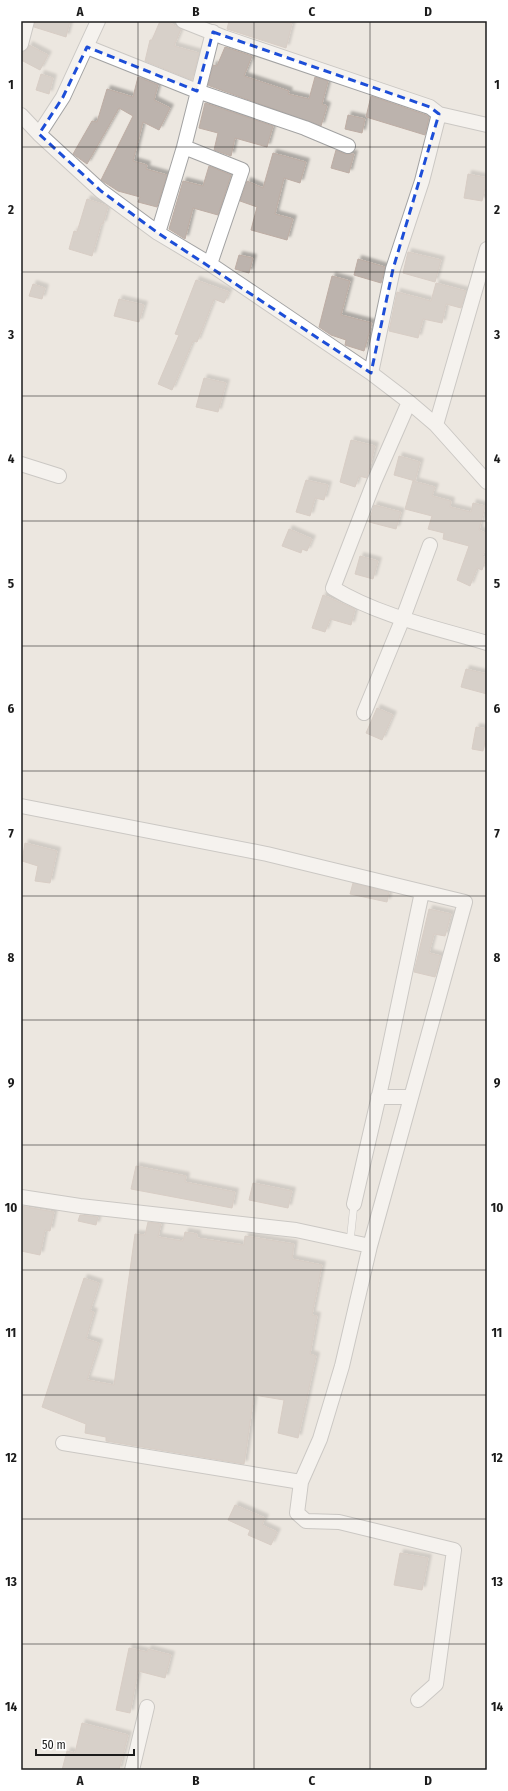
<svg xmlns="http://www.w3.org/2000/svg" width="508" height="1791" viewBox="0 0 508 1791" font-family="'Fira Sans Condensed',sans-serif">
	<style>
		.building { fill: #bcb3ad; stroke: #bdada4; filter: url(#shadow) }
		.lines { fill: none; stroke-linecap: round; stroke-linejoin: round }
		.service-casing { stroke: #a2a2a2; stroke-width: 8 }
		.minor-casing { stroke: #a2a2a2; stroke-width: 16 }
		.service { stroke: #fff; stroke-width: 7 }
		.minor { stroke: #fff; stroke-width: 14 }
		.marked { fill: none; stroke: #1d4ed8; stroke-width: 3; stroke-dasharray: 8 5; stroke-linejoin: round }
		.grid { fill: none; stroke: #1b1b1b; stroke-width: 1; stroke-opacity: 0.55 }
		.neatline { fill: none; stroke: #1b1b1b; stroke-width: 1.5 }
		.grid-label { font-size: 13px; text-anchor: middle; font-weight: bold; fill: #1b1b1b }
	</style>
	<defs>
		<filter id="shadow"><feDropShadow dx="3.5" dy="-3.5" stdDeviation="1" flood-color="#0004"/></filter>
	</defs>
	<rect width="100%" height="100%" fill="#ece7e0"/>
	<!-- building -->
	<path class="building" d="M35,21H70L66,37L34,27Z
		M160,21H166L181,29L174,46L199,53L192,80L145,61L150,40H152Z
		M229,21H279L292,24L286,48L227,29Z
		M29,45L48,55L40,70L21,60L23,52L27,50Z
		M225,47L252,56L244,76L289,91L288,94L309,99L315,77L328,81L322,104L327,106L321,126L210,86L208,85L213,65L217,66Z
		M41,74L53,78L49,94L36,90Z
		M138,77L158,85L154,100L170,108L159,130L143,122L133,161L147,165L146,169L167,175L157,207L138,202L140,197L118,191L101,180L133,116L119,108L87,164L73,154L92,121L97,122L107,89L133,97Z
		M371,96L426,115L429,117L425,135L366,117Z
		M205,103L273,126L267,147L235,138L231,156L214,150L218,133L199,128Z
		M348,115L365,119L362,133L345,129Z
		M336,150L345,154H354L349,173L331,168Z
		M273,153L306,162L300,183L284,178L275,214L293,219L287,240L251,230L257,207L240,201L247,181L263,188Z
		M209,166L231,175L218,215L193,208L185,239L169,229L183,181L203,186Z
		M468,174L487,178L482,201L464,198Z
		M87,199L108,206L103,224H101L92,256L69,249L74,231L77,232Z
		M408,252L441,260L435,282L403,273Z
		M239,255L253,258L249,273L235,269Z
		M358,259L385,267L381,283L354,275Z
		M332,276L350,281L341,315L372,323L364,351L345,345L346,340L331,335L319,327Z
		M196,280L229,292L224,303L214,299L197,342L193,341L172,390L158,384L179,335L175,334Z
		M436,283L466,291L461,308L446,304L442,323L423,319L418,338L389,331L397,292L431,301Z
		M33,284L45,288L42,299L29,296Z
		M119,299L144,305L139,322L114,316Z
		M204,378L226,383L218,412L196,407Z
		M351,440L375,446L367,478L359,476L355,487L340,482Z
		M399,456L420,462L415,481L394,475Z
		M306,480L328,485L324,500L315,498L310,516L296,512Z
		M413,481L435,487L432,496L451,501L450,507L471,512L473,503L485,506L479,530L487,534V547L482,556L486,558L482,570L477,568L470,586L457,580L469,546L443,539L444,533L428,529L432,516L405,509Z
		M374,505L401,512L396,529L369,522Z
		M289,529L312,539L307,551L302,549L301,553L282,546Z
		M360,556L378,561L373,579L355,574Z
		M323,595L355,609L351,625L330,619L325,632L312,628Z
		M466,669L487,674V694L461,687Z
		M377,708L393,715L382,740L366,733Z
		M476,727L487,729V741H485L483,751L472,749Z
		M25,843L57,851L50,883L35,881L38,866L22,861Z
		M353,883L389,892L387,902L350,894Z
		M429,909L451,914L445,936L434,934L429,953L441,956L435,977L414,972Z
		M136,1166L186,1176L185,1182L235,1192L232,1208L131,1189Z
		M253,1183L292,1191L288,1208L249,1200Z
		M21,1206L54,1212L50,1231L45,1230L40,1255L21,1251Z
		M80,1215L98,1217L96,1225L78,1221Z
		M148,1222L161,1224L158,1237L183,1241L185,1232L197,1234V1238L244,1245L245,1236L294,1244L292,1259L322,1265L312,1315L317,1316L310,1354L316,1356L298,1438L278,1433L284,1400L254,1395L244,1464L106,1441V1437L85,1433L86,1424L42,1407L84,1278L99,1283L90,1311L94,1312L86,1339L99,1343L87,1380L114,1385L135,1234L145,1235Z
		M235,1505L265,1518L262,1525L277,1532L271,1545L248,1535L250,1530L228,1520Z
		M400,1553L428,1558L422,1590L394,1585Z
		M129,1648L147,1652L148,1649L171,1655L165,1678L138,1671L130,1713L116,1710Z
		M82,1723L128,1735L119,1770H62L67,1751L75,1753Z"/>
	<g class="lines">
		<defs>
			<path id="service" d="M350,1242L354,1204"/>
			<path id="minor" d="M183,21L223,37L430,107L439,114L487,125
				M21,44L27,21
				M87,47L197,91L305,128L348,146
				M21,115L39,134L101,191L158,233L210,264L371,373L409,402L436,425L487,482
				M39,134L63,97L98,21
				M184,147L242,170L210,264
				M158,233L184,147L213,32
				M371,373L393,269L422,181L439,114
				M409,402L374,482L333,588C379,616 436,628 487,643
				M436,425L487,249
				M21,464L59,476
				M364,713L403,618L430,545
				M21,806L267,854L465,902L370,1246
				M378,1097H411
				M21,1197L80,1206L296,1230L370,1246L342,1366L320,1439L301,1482L297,1513L306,1521L339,1522L454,1550L436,1684L418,1700
				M354,1204L383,1078L422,892
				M63,1443L301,1482
				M132,1770L147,1707"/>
		</defs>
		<!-- service casing -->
		<use href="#service" class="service-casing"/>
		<!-- minor casing -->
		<use href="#minor" class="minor-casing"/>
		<!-- service -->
		<use href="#service" class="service"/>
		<!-- minor -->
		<use href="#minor" class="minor"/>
	</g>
	<!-- marked area -->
	<path d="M0 0H508V1791H0ZM213,32L430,107L439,114L393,269L371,373L158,233L101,191L39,134L63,97L87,47L197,91Z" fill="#ece7e0" fill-opacity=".55" fill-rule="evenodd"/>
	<path class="marked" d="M213,32L430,107L439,114L393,269L371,373L158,233L101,191L39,134L63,97L87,47L197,91Z"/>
	<!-- grid -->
	<path class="grid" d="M138,21V1770M254,21V1770M370,21V1770M21,147H487M21,272H487M21,396H487M21,521H487M21,646H487M21,771H487M21,896H487M21,1020H487M21,1145H487M21,1270H487M21,1395H487M21,1519H487M21,1644H487"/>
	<!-- border -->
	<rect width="508" height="1791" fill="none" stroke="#ffffff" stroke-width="44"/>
	<!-- scale -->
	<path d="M36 1749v6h98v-6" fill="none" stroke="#1b1b1b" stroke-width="2"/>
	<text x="42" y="1749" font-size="12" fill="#1b1b1b" stroke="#ffffff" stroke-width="3" paint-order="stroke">50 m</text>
	<rect x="22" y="22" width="464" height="1747" class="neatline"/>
	<g class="grid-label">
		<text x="80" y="16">A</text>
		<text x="196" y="16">B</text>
		<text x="312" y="16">C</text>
		<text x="428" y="16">D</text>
		<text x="11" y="89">1</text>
		<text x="497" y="89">1</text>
		<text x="11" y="214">2</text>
		<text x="497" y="214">2</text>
		<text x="11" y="339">3</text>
		<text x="497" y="339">3</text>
		<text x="11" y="463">4</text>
		<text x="497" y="463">4</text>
		<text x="11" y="588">5</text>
		<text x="497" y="588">5</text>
		<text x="11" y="713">6</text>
		<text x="497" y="713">6</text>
		<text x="11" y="838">7</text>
		<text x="497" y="838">7</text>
		<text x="11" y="962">8</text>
		<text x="497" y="962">8</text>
		<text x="11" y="1087">9</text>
		<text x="497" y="1087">9</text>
		<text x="11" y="1212">10</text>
		<text x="497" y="1212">10</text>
		<text x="11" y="1337">11</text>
		<text x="497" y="1337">11</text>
		<text x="11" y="1462">12</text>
		<text x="497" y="1462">12</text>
		<text x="11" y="1586">13</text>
		<text x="497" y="1586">13</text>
		<text x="11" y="1711">14</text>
		<text x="497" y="1711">14</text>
		<text x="80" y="1785">A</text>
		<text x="196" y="1785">B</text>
		<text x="312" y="1785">C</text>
		<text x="428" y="1785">D</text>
	</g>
</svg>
